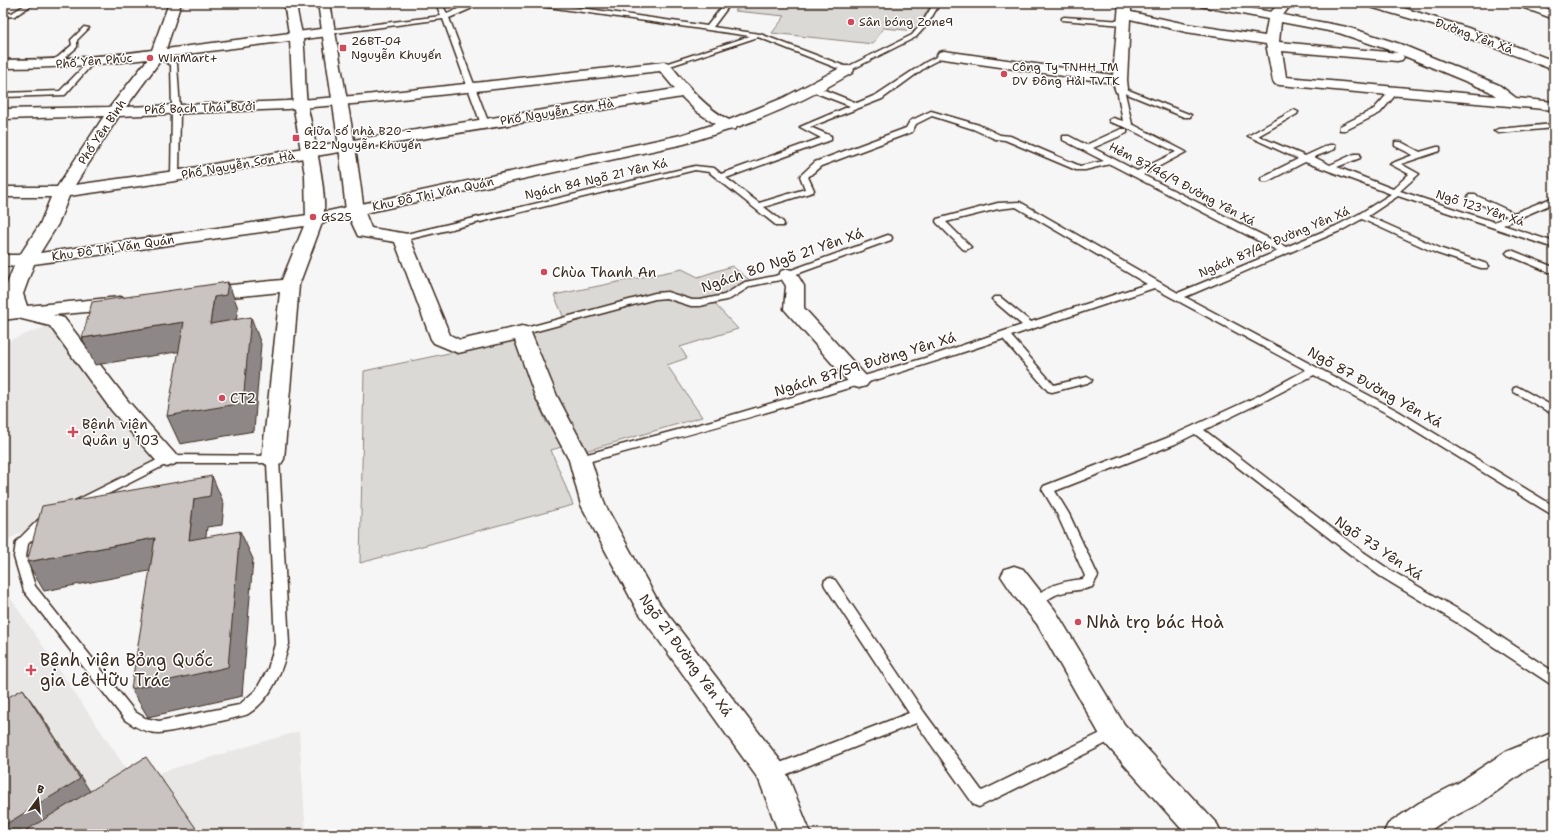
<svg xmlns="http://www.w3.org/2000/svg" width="1557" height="837" viewBox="0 0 1557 837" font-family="'Shantell Sans',sans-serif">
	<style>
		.built { fill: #e9e7e6 }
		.green { fill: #dbd9d6; stroke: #8b827a }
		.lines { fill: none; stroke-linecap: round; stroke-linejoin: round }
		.service-casing { stroke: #3b2a1e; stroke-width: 3 }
		.minor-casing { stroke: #3b2a1e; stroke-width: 3 }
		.tertiary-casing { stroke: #3b2a1e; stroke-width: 3 }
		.service { fill: #fff; fill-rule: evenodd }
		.minor { fill: #fff; fill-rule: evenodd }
		.tertiary { fill: #fff; fill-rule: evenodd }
		.shaded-wall { fill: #8d8887; stroke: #3b2a1e }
		.building { fill: #c9c3c1; stroke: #3b2a1e }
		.poi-dot { fill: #d1495b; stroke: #fff; stroke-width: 1.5 }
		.labels { text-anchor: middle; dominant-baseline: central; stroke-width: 3; stroke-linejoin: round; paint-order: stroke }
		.far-poi-label { font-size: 12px; fill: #3b2a1e; stroke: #fff; text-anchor: start }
		.far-street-label { font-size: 12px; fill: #3b2a1e; stroke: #fff }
		.street-label { font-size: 14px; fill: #3b2a1e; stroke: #fff }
		.poi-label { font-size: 14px; fill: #3b2a1e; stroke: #fff; text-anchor: start }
		.near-poi-label { font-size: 17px; fill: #3b2a1e; stroke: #fff; text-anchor: start }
	</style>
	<rect width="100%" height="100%" fill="#f7f6f6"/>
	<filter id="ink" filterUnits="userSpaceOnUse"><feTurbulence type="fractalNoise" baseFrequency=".025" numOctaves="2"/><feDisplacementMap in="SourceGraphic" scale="8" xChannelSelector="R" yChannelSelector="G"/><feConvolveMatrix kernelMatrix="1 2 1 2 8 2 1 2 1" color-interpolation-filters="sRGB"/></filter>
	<g filter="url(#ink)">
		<!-- built -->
		<path class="built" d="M57,322L167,459L3,542V343Z
			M3,587L134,780L299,731L306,834H3Z"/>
		<!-- green -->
		<path class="green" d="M742,3H931L917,31L883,28L873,44L772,33L785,16L735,11Z
			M732,266L752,282L726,293L713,302L738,329L680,347L687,358L667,365L702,417L582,452L548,381L531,332L564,318L554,295L682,269L698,277Z
			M515,339L546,422L560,437L565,446L551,450L573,505L360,563L364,371Z"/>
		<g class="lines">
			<defs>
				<path id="service" d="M28,3H35L15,16L3,17V13H12Z
					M436,3H442L447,14L471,3H478L470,9L449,18L489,124L488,126H485L481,124L443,19L328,34L325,32L328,30L441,16Z
					M531,3H547L707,26L725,3H731L713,27L760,34L847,67L912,35L922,23L934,3H940L927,25L916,37L847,72L758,37L664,68L661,66L662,65L750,36L534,5Z
					M1064,17L1123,21L1126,23L1123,25L1062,20V18Z
					M84,27L89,28L77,40V47C69,54 57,67 45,65V63L58,57L72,45L71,40Z
					M156,53L177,64L180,110L179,176L175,178L171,176L172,110L171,65L154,56L153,55Z
					M944,53L947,55L946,56L930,64L882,99L810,127L831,136V140L726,178L759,203L805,189L800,176L815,162L906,128L910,121L931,111L979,125L1000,135L1010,136L1080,166L1104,161L1063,140V136H1069L1086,145L1121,129H1127V133L1093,148L1137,171L1176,152L1125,127L1110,122L1109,120L1113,118L1123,121L1117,89L1121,87L1191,115L1190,117H1184L1125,93L1132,124L1186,152L1143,175L1286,247L1336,226L1359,214L1391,194L1305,162L1268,181H1262L1261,179L1262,177L1298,159L1248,136L1294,110L1298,112L1297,114L1258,136L1305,156L1329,145H1335V149L1314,157L1330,165L1354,154H1360V158L1337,167L1393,189L1409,174L1390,164L1413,155L1395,146V142H1401L1420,152L1437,147H1440V151L1401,164L1419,174L1400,191L1494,222L1507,216L1469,199L1468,197L1469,195H1475L1514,213L1554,197V203L1503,225L1554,242V248L1398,196L1368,216L1442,249L1487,264L1489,266L1487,268H1481L1436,253L1362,219L1342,230L1185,297L1398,411L1554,506V516L1390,415L1314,375L1266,400L1204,430L1359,549L1390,570L1466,614L1554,672V685L1549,683L1456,622L1380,576L1351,555L1195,434L1175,444L1055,491L1069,514L1098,576L1092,587C1078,592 1063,589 1050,598C1043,603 1043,611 1032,608L1030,604C1040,586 1064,581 1083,579L1085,576L1057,514L1042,489L1044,486L1167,438L1258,396L1306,370L1154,288L1011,336L1054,385L1087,377L1092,380L1091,382L1052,392L1048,391L1003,339C863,386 722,426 580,464L576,463L574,460L576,457L715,420L925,358L1022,325L994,301L992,299L994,297H1000L1031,322L1147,284L1016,207L998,209L946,222L971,247L966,250L963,249L937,223L936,221L937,219L998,203L1020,202L1178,293L1278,251L1110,164L1085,170H1076L1005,140L995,139L973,129L932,116L916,124L912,132L821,166L808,177L814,190L813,192L764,207L783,222L784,224L783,226H777L709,172L695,170L402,241L398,238L402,235L695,166L714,168L721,174L821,138L800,127L850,106L811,91V87H817L857,103L876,95L926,62Z
					M92,59L94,60V62L65,95L3,97V93L60,91L90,60Z
					M1391,90H1397L1398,92L1380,113L1346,130H1340V126L1374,109Z
					M1554,124V128L1498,133L1494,131L1498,129Z
					M888,235L891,236L892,238L891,240L780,280L751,286L730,299L700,306H691L666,298L655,299L522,335L517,332L518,330L655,293L667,292L692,300H700L724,295L745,282L775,276Z
					M1511,250L1551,266L1554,265V272H1549L1508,255L1506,253L1508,251Z
					M1518,387L1554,407V415L1514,392L1513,390L1514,388Z
					M167,455L277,456L279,459L289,644C282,670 273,698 248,714C243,717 167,733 159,733C146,733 135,727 125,720L24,591L14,557L16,542L39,519ZM169,463H267L275,644L268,669L256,690L239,705L159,721L145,718L135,712L35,586L26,557L28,544L47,525Z
					M830,578L835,580L924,712L982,791L1109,729L1114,727L1119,729L1121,733L1119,737L979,807L974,805L916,723L772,780L767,778L764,773L767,768L909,713L825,586L824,583L825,580Z"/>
				<path id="minor" d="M169,3H181L166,49L328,28L333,29L335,32L333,35L328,36L163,57L126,107L287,101L365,95L664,62L669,63C686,84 704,107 729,120L783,98L842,67L847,66L852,67L854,70L852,73C815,95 777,113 737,127L735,129L728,130L684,144L365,213L371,228L408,234L450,335L460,340L522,326L529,328L557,396L591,460L605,505L659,603L783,764L811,834H779L759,780L637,610L581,505L569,460L535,396L515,340L458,353L434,343L431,339L395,242L358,236L349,217L322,223L299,285L284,459L281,464L273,467L265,464L262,459L280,292L202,300L195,298L192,294L195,290L202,288L282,280L304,226L34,264L23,294L27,306L120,297L127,299L130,303L127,307L120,309L53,315L64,318L128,401L175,454L178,459L175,464L167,467L159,464L112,411L50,326L18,318L3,320V308H8L3,294L14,266L3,267V255H20L40,224L51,197H3V187H57L104,116L3,119V109L110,107L148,59C100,65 52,68 3,68V60C53,60 102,57 152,50ZM660,71L675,89L309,147L175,171L75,185L119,116L287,109L365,103ZM682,97L696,111L715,124L681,135L315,214L40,253L58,224L69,196L175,181L309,157Z
					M1119,3H1131V12L1186,24L1265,36L1268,19L1205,7L1201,6L1199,3H1224L1271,12L1279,3H1292L1283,15L1347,27L1400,44L1499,85L1516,98L1554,102V110L1280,85L1275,84L1273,81L1266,44L1186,32L1130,19L1127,80L1128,89L1126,92L1121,93L1116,92L1113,83L944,59L939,58L937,55L939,52L944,51L1113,75ZM1281,22L1339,33L1398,53L1279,42ZM1282,51L1397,61L1402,60L1404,57L1402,55L1489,91L1496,96L1286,77Z
					M1517,3H1534L1554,11V19L1519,6Z
					M788,269L795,271L804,286V308L866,376L870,381L866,386L859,388L852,386L784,309L786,286L779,275L781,271Z
					M1014,566L1023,569L1055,610L1124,724L1217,824L1222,834H1186L1104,742L1037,624L1015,597L1001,576L1005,569Z
					M1554,732V758L1527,770L1480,803L1441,823L1425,834H1383L1388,824L1419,803L1458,783L1505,752Z"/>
				<path id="tertiary" d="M284,3H296C297,15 301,27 303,39C306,60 304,82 307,103C311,125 332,207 321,223L315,224L309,223L306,219L305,175L293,103L290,39Z
					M318,3H330L355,146L364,211L361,215L355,216L349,215L346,211L339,146Z
					M1365,3H1386L1394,5L1468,28L1554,61V70L1436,26L1367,6Z"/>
			</defs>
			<!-- service casing -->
			<use href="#service" class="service-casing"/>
			<!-- minor casing -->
			<use href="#minor" class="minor-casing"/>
			<!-- tertiary casing -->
			<use href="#tertiary" class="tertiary-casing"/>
			<!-- service -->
			<use href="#service" class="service"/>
			<!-- minor -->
			<use href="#minor" class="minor"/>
			<!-- tertiary -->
			<use href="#tertiary" class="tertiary"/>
		</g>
		<!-- shaded-wall -->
		<path class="shaded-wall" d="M228,282L238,308L236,322L210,324L214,297Z
			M251,317L261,344L254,431L180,444L167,416Z
			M184,322L195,349L95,365L82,338Z
			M212,476L224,504L222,525L207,527L202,569L189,540L194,499Z
			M240,531L253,559L242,696L148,717L131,689Z
			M155,538L170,567L44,591L27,562Z
			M23,689L43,718L100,807L57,834H3V826Z"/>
		<!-- building -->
		<path class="building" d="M228,282L226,295L214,297L210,324L251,317L243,403L167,416L184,322L82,338L92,302Z
			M212,476L210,496L194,499L189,540L240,531L228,667L131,689L155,538L27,562L42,506Z
			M23,689L80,779L3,826V700Z
			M146,757L200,834H20Z"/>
	</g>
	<!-- markers -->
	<g class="poi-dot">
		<circle cx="851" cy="22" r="4"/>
		<rect x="339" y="44" width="8" height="8" rx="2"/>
		<circle cx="150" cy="58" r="4"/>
		<circle cx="1004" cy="74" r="4"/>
		<rect x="292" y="134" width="8" height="8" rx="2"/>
		<circle cx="313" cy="217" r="4"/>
		<circle cx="544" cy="272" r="4"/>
		<circle cx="222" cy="398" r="4"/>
		<path d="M71 426h4v4h4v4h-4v4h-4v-4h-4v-4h4z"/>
		<circle cx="1078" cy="622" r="4"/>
		<path d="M29 664h4v4h4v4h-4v4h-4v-4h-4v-4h4z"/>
	</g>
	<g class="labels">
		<!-- far-poi labels -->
		<g class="far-poi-label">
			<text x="859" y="22">Sân bóng Zone9</text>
			<text x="351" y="41">26BT-04<tspan x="351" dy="14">Nguyễn Khuyến</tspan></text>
			<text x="158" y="58">WinMart+</text>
			<text x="1012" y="67">Công Ty TNHH TM<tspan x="1012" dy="14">DV Đông Hải TVTK</tspan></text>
			<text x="304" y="131">Giữa số nhà B20 -<tspan x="304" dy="14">B22 Nguyễn Khuyến</tspan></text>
			<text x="321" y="217">GS25</text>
		</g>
		<!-- far-street labels -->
		<g class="far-street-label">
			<text transform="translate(1474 36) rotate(20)">Đường Yên Xá</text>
			<text transform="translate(94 61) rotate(-5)">Phố Yên Phúc</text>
			<text transform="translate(200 108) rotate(-2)">Phố Bạch Thái Bưởi</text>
			<text transform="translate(557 112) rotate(-9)">Phố Nguyễn Sơn Hà</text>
			<text transform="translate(102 132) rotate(-56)">Phố Yên Bình</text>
			<text transform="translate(238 165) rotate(-10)">Phố Nguyễn Sơn Hà</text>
			<text transform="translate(596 179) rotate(-13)">Ngách 84 Ngõ 21 Yên Xá</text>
			<text transform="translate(1182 184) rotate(28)">Hẻm 87/46/9 Đường Yên Xá</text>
			<text transform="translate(433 194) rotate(-12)">Khu Đô Thị Văn Quán</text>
			<text transform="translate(1480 208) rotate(18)">Ngõ 123 Yên Xá</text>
			<text transform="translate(1274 242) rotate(-23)">Ngách 87/46 Đường Yên Xá</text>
			<text transform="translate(113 248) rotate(-8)">Khu Đô Thị Văn Quán</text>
		</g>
		<!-- street labels -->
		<g class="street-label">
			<text transform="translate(782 260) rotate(-19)">Ngách 80 Ngõ 21 Yên Xá</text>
			<text transform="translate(865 364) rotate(-17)">Ngách 87/59 Đường Yên Xá</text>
			<text transform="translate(1375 387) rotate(29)">Ngõ 87 Đường Yên Xá</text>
			<text transform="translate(1379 548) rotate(34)">Ngõ 73 Yên Xá</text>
			<text transform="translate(686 655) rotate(54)">Ngõ 21 Đường Yên Xá</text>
		</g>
		<!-- poi labels -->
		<g class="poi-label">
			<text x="552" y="272">Chùa Thanh An</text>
			<text x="230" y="398">CT2</text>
			<text x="82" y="424">Bệnh viện<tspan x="82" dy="16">Quân y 103</tspan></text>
		</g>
		<!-- near-poi labels -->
		<g class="near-poi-label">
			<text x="1086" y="622">Nhà trọ bác Hoà</text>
			<text x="40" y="660">Bệnh viện Bỏng Quốc<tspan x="40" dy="20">gia Lê Hữu Trác</tspan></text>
		</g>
	</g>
	<!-- margin -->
	<rect width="1557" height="837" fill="none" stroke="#fff" stroke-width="16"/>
	<rect x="8" y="8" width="1541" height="821" fill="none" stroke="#3b2a1e" stroke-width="1.5" filter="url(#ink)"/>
	<!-- north arrow -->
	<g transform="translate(38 799) rotate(15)" stroke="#ffffff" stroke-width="3" paint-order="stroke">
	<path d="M0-3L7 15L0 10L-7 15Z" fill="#3b2a1e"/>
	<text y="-6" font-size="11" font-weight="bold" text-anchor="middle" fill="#3b2a1e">B</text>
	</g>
</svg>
